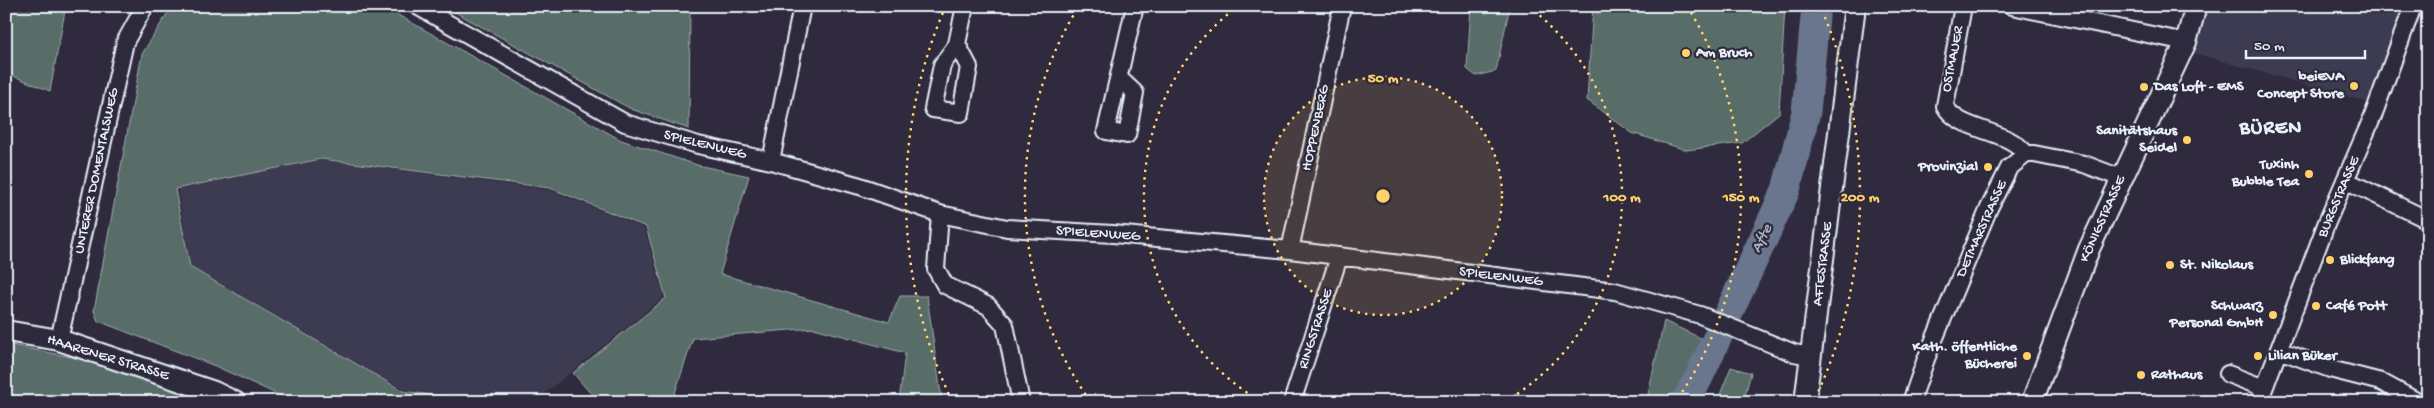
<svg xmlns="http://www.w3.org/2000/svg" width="2434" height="408" viewBox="0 0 2434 408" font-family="'Gochi Hand',sans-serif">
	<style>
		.built { fill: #3d3b51 }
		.green { fill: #586c67; stroke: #a0aeb0 }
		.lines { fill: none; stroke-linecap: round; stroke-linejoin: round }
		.river { stroke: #69768e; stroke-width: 29 }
		.minor-casing { stroke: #e8f1f8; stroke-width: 20 }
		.major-casing { stroke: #e8f1f8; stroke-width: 24 }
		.minor { stroke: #2f2a3d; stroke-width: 16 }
		.major { stroke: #2f2a3d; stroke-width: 20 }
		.ring { fill: none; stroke: #ffd166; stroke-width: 2.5; stroke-dasharray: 2.5 5 }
		.poi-dot { fill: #ffd166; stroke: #2f2a3d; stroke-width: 2 }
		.labels { text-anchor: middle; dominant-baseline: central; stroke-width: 4.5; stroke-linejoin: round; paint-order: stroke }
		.poi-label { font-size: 15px; font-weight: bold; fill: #e8f1f8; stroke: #2f2a3d; text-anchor: start }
		.street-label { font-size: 15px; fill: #e8f1f8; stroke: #2f2a3d }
		.water-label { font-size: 16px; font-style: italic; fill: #a8b4c3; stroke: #2f2a3d }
		.district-label { font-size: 20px; font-weight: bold; letter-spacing: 1px; fill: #e8f1f8; stroke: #2f2a3d }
		.centre { fill: #ffd166; stroke: #2f2a3d; stroke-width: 2.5 }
		.ring-label { font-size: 15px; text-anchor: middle; font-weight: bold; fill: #ffd166; stroke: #2f2a3d; stroke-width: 4.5; stroke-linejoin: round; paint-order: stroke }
	</style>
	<rect width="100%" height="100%" fill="#2f2a3d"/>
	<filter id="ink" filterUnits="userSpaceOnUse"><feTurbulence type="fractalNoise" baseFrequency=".02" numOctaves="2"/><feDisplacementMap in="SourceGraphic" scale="10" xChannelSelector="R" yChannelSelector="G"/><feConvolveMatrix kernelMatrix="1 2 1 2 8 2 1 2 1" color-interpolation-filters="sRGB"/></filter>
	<g filter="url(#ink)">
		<!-- built -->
		<path class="built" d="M2208,6H2405L2371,103L2193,53Z
			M321,160L550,190L644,228L664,297L534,402H490L402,389L190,266L178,189Z"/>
		<!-- green -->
		<path class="green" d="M6,6H66L50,91L6,73Z
			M172,6H382L621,140L697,165L749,176L720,274L889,322L900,296H927L942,402H902L900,394L905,353L814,328L693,338L672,402H598L573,373L666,298L646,227L550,188L321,159L175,189L190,267L403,391L484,402H294L215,366L98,321L94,311L142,54Z
			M444,6H690L689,129L631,109Z
			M1471,6H1510L1496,71L1476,76L1467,69Z
			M1593,6H1785L1779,113L1742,143L1686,150L1632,133L1587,100Z
			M1664,321L1720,347L1701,402H1575L1576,395L1647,399Z
			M6,344L86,360L213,402H6Z
			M1731,367L1751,373L1743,402H1717Z"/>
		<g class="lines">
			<!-- river -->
			<path class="river" d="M1685,402L1698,379L1786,190L1806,112L1816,6"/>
			<defs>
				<path id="minor" d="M417,6L625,123L698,145L771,161L860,186L940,214L1007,228L1113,234L1290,250L1615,291L1700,315L1794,353L1811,356
					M1963,6L1945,106C1959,132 2007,128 2026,154
					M2012,6L2186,42
					M957,44L969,67L961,113L933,109L942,65L957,44L965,6
					M1119,78L1135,93L1127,135L1106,131L1135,6
					M771,161L802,6
					M2345,180L2428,220
					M940,214L936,269L945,285L988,306L1005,325L1021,402
					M1290,250L1342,6
					M59,340L125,42L145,6
					M2279,350L2330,369L2381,382L2418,402
					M2228,374L2264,388
					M1292,402L1339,257
					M1911,402L1926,359L1989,208L2009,168L2026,154H2034L2084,164L2121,178
					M2259,402L2327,222L2373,116L2413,6"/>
				<path id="major" d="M6,331L59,340L214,392L235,402
					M1805,402L1855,6
					M2032,402L2089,249L2186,42L2196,6"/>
			</defs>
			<!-- minor casing -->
			<use href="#minor" class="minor-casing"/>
			<!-- major casing -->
			<use href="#major" class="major-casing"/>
			<!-- minor -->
			<use href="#minor" class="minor"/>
			<!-- major -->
			<use href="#major" class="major"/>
		</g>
	</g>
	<!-- distance rings -->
	<circle cx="1383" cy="196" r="119" fill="#ffd166" fill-opacity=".12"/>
	<g class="ring">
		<circle cx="1383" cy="196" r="119"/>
		<path d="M1260 401A239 239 0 0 1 1238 6M1528 6A239 239 0 0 1 1506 401"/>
		<path d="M1090 401A358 358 0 0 1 1079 6M1687 6A358 358 0 0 1 1676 401"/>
		<path d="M952 401A477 477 0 0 1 944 10M1822 10A477 477 0 0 1 1814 401"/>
	</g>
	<!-- markers -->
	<g class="poi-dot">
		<circle cx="1686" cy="53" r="5"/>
		<circle cx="2354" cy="86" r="5"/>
		<circle cx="2144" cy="87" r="5"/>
		<circle cx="2187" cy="140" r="5"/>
		<circle cx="1988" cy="167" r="5"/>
		<circle cx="2309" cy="174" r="5"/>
		<circle cx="2330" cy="260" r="5"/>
		<circle cx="2170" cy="265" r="5"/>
		<circle cx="2316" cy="306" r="5"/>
		<circle cx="2273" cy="315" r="5"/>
		<circle cx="2027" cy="356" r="5"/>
		<circle cx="2258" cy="356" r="5"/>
		<circle cx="2141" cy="375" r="5"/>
	</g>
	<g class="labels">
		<!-- poi labels -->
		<g class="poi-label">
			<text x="1696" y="53">Am Bruch</text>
			<text x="2344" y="77" text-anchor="end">beiEVA<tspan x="2344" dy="17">Concept Store</tspan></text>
			<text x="2154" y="87">Das Loft - EMS</text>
			<text x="2177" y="131" text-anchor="end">Sanitätshaus<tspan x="2177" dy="17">Seidel</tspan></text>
			<text x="2299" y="165" text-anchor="end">Tuxinh<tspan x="2299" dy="17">Bubble Tea</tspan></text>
			<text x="1978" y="167" text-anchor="end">Provinzial</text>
			<text x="2340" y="260">Blickfang</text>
			<text x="2180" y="265">St. Nikolaus</text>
			<text x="2263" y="306" text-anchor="end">Schwarz<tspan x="2263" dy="17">Personal GmbH</tspan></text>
			<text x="2326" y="306">Café Pott</text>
			<text x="2017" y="347" text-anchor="end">Kath. öffentliche<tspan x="2017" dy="17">Bücherei</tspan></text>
			<text x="2268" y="356">Lilian Büker</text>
			<text x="2151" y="375">Rathaus</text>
		</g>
		<!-- street labels -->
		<g class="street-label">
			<text transform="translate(1953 59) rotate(-79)">OSTMAUER</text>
			<text transform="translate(1316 128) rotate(-78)">HOPPENBERG</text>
			<text transform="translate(705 145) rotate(14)">SPIELENWEG</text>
			<text transform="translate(97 171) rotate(-78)">UNTERER DOMENTALSWEG</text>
			<text transform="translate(2339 197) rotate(-67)">BURGSTRASSE</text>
			<text transform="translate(2103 219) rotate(-66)">KÖNIGSTRASSE</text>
			<text transform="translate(1982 229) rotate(-66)">DETMARSTRASSE</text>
			<text transform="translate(1098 234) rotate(4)">SPIELENWEG</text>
			<text transform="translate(1823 264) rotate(-83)">AFTESTRASSE</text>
			<text transform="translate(1501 277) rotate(7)">SPIELENWEG</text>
			<text transform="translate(1316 329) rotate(-72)">RINGSTRASSE</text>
			<text transform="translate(108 358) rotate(17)">HAARENER STRASSE</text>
		</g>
		<!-- water labels -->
		<g class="water-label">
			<text transform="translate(1763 239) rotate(-64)">Afte</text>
		</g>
		<!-- district labels -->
		<g class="district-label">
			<text x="2271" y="129">BÜREN</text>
		</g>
	</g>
	<circle cx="1383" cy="196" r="8" class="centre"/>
	<g class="ring-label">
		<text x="1383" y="82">50 m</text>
		<text x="1622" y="201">100 m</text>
		<text x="1741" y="201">150 m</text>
		<text x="1860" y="201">200 m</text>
	</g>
	<!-- margin -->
	<rect width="2434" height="408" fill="none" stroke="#2f2a3d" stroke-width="25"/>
	<rect x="12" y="12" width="2409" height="383" fill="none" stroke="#e8f1f8" stroke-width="2" filter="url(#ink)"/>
	<!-- scale -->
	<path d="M2246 50v8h119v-8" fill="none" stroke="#e8f1f8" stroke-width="2.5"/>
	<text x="2254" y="50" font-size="15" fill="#e8f1f8" stroke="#2f2a3d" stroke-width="4" paint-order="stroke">50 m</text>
</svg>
